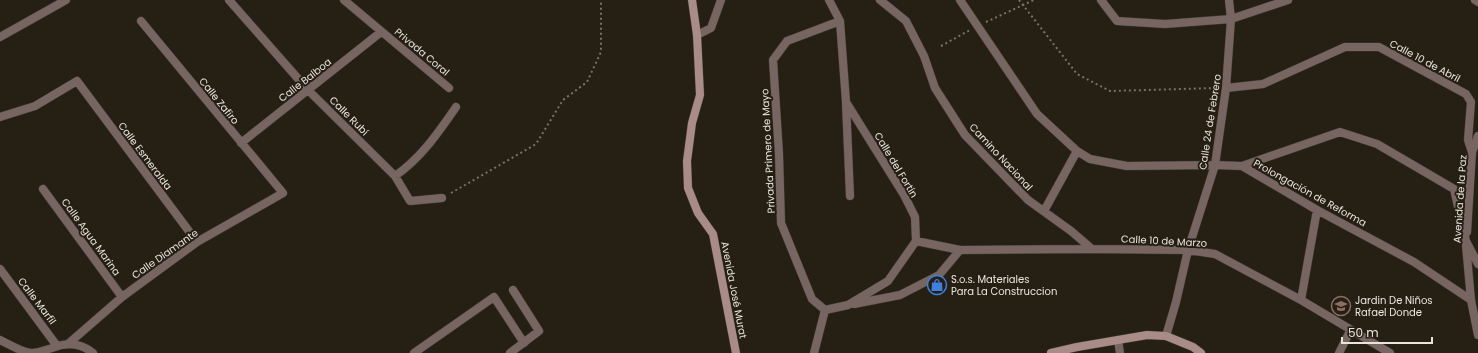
<svg xmlns="http://www.w3.org/2000/svg" width="1478" height="353" viewBox="0 0 1478 353" font-family="Poppins,sans-serif">
	<style>
		.lines { fill: none; stroke-linecap: round; stroke-linejoin: round }
		.street-casing { stroke: #413b30; stroke-width: 9 }
		.secondary-casing { stroke: #413b30; stroke-width: 9 }
		.path { stroke: #777268; stroke-width: 2; stroke-dasharray: 2 3; stroke-linecap: butt }
		.street { stroke: #776562; stroke-width: 8 }
		.secondary { stroke: #a98b88; stroke-width: 8 }
		.labels { text-anchor: middle; dominant-baseline: central; stroke-width: 4; stroke-linejoin: round; paint-order: stroke }
		.street-label { font-size: 10px; fill: #e9e5dd; stroke: #261f14 }
		.poi-label { font-size: 10px; fill: #e9e5dd; stroke: #261f14; text-anchor: start }
	</style>
	<rect width="100%" height="100%" fill="#261f14"/>
	<g class="lines">
		<defs>
			<path id="street" d="M229,0L308,90L395,176L410,201L442,198
				M344,0L449,88
				M829,0L840,21L846,102L904,195L915,217L916,241
				M880,0L906,21L924,56L935,88L965,135L1028,200L1071,231L1092,249
				M960,0L1037,114L1077,151L1090,159L1127,166L1215,165L1242,166L1317,210L1414,262L1471,300
				M1101,0L1117,21L1165,24L1231,19L1288,0
				M1475,0L1478,2
				M697,35L711,28L721,0
				M0,37L66,0
				M1226,88L1263,84L1345,47H1379L1466,94L1471,102L1468,140L1472,152
				M846,103L850,196
				M0,117L35,106L77,81L197,242
				M241,143L381,32
				M1242,166L1340,132L1377,144L1454,189L1466,241L1478,264
				M395,176C421,158 438,133 456,107
				M43,189L122,297
				M1044,211L1077,151
				M1467,232L1472,152L1478,136
				M1466,245L1471,300L1478,335
				M0,269L57,346
				M1301,300L1317,210
				M854,304L900,295L939,275L960,250
				M825,310L848,305L888,281L916,241L960,250L1092,249L1188,250L1215,254L1301,300L1390,353
				M825,310L812,299L781,223L779,154L773,60L787,41L840,21
				M1166,336L1176,302L1188,250L1215,165L1226,88L1231,19L1229,0
				M0,340C9,344 21,352 31,353C39,353 45,350 52,348C67,342 81,343 93,353
				M1118,340L1120,353
				M68,344L122,297L197,242L283,193L141,21
				M414,353L494,297L524,343
				M510,353L539,331L513,290
				M814,353L825,310
				M1339,353L1350,331"/>
			<path id="secondary" d="M692,0L697,35L700,95L692,123L687,161L688,188L698,213L713,234L736,353
				M1051,353L1077,347L1147,335L1166,336L1193,347L1201,353"/>
		</defs>
		<!-- street casing -->
		<use href="#street" class="street-casing"/>
		<!-- secondary casing -->
		<use href="#secondary" class="secondary-casing"/>
		<!-- path -->
		<path class="path" d="M1019,0L1077,74L1110,91L1217,88
			M986,22L1034,0
			M941,46L970,30
			M451,193L536,144L563,100L587,82L601,52V0"/>
		<!-- street -->
		<use href="#street" class="street"/>
		<!-- secondary -->
		<use href="#secondary" class="secondary"/>
	</g>
	<!-- icons -->
	<defs>
		<symbol id="shop-ring" viewBox="-11 -11 22 22"><circle r="9.5" fill="#261f14" stroke="#3f7fe0" stroke-width="1.5"/><path d="M-5-2.5h2.3a2.7 3.5 0 0 1 5.4 0H5L5.5 6h-11ZM-1.5-2.5h3a1.5 2.3 0 0 0-3 0Z" fill="#3f7fe0"/></symbol>
		<symbol id="school-ring" viewBox="-11 -11 22 22"><circle r="9.5" fill="#261f14" stroke="#8d6e63" stroke-width="1.5"/><path d="M0-5L7-2L0 1L-7-2ZM-4 1L0 2.5L4 1V4Q0 6-4 4Z" fill="#8d6e63"/></symbol>
	</defs>
	<g fill-rule="evenodd">
		<use href="#shop-ring" x="926" y="274" width="22" height="22"/>
		<use href="#school-ring" x="1330" y="295" width="22" height="22"/>
	</g>
	<g class="labels">
		<!-- street labels -->
		<g class="street-label">
			<text transform="translate(422 52) rotate(40)">Privada Coral</text>
			<text transform="translate(1425 61) rotate(28)">Calle 10 de Abril</text>
			<text transform="translate(305 80) rotate(-38)">Calle Balboa</text>
			<text transform="translate(219 101) rotate(51)">Calle Zafiro</text>
			<text transform="translate(349 116) rotate(45)">Calle Rubí</text>
			<text transform="translate(1210 122) rotate(-81)">Calle 24 de Febrero</text>
			<text transform="translate(768 151) rotate(-93)">Privada Primero de Mayo</text>
			<text transform="translate(145 156) rotate(53)">Calle Esmeralda</text>
			<text transform="translate(1001 157) rotate(47)">Camino Nacional</text>
			<text transform="translate(896 165) rotate(59)">Calle del Fortín</text>
			<text transform="translate(1310 193) rotate(29)">Prolongación de Reforma</text>
			<text transform="translate(1460 199) rotate(-86)">Avenida de la Paz</text>
			<text transform="translate(91 237) rotate(54)">Calle Agua Marina</text>
			<text transform="translate(1164 241) rotate(3)">Calle 10 de Marzo</text>
			<text transform="translate(165 254) rotate(-35)">Calle Diamante</text>
			<text transform="translate(734 290) rotate(79)">Avenida José Murat</text>
			<text transform="translate(37 301) rotate(53)">Calle Marfil</text>
		</g>
		<!-- poi labels -->
		<g class="poi-label">
			<text x="951" y="279">S.o.s. Materiales<tspan x="951" dy="12">Para La Construccion</tspan></text>
			<text x="1355" y="300">Jardin De Niños<tspan x="1355" dy="12">Rafael Donde</tspan></text>
		</g>
	</g>
	<!-- scale -->
	<path d="M1342 337v6h90v-6" fill="none" stroke="#e9e5dd" stroke-width="2"/>
	<text x="1348" y="337" font-size="12" fill="#e9e5dd" stroke="#261f14" stroke-width="3" paint-order="stroke">50 m</text>
</svg>
